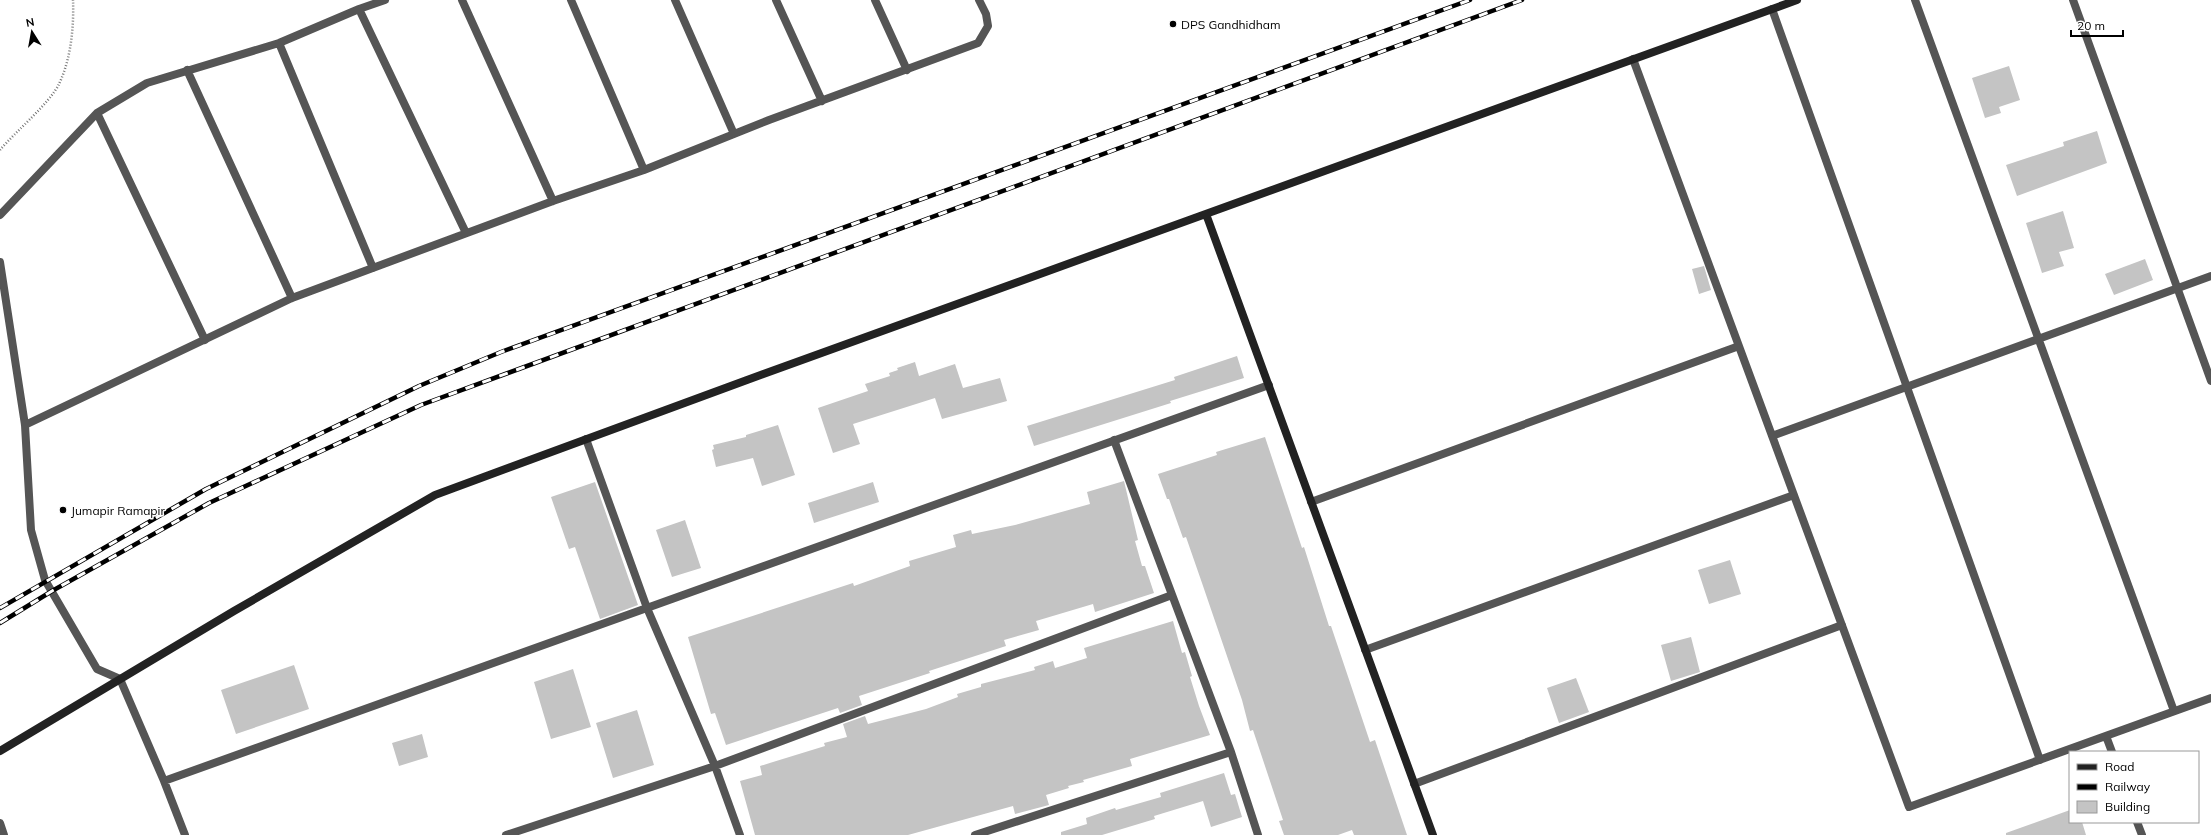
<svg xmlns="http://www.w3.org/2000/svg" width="2211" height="835" viewBox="0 0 2211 835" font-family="Mulish,sans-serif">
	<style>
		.building { fill: #c4c4c4 }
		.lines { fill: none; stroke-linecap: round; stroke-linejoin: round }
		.path { stroke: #777; stroke-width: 2.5; stroke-dasharray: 1 2; stroke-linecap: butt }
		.street { stroke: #555; stroke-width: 8 }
		.secondary { stroke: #222; stroke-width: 8 }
		.rail-casing { stroke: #000; stroke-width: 4.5 }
		.rail { stroke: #fff; stroke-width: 3; stroke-dasharray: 9; stroke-linecap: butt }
		.poi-dot { fill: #000; stroke: #fff; stroke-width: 1.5 }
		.labels { text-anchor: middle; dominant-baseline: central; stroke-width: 3; stroke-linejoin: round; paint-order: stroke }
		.poi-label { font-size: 12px; fill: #000; stroke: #fff; text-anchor: start }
	</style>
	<rect width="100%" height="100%" fill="#fff"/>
	<!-- building -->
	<path class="building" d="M2009,66L2020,100L1999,107L2001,113L1985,118L1972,78Z
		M2097,131L2107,163L2017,196L2006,165L2064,146L2063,142Z
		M2063,211L2074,248L2059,252L2064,266L2042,273L2026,223Z
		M2145,259L2153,280L2114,295L2105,274Z
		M1704,266L1711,290L1699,294L1692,269Z
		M1237,356L1244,378L1170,401L1171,403L1034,446L1027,426L1175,380L1174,377Z
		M915,362L919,376L955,364L963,388L1000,378L1007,401L942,419L935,398L853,424L860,444L833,453L818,408L868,391L865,384L890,376L889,373L898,370L897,368Z
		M778,425L795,475L762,486L753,458L716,467L712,450L714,449L713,445L746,437V435Z
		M1265,437L1302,548L1304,547L1329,626H1331L1370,742L1375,740L1407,835H1354L1352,830L1338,835H1284L1279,821L1283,820L1253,730L1250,731L1242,700L1202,583L1186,537L1183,538L1169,499H1167L1158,474L1217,455L1216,452Z
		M1124,481L1138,540L1135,541L1142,566H1145L1154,593L1095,612L1093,604L1036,621L1039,630L1004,640L1006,646L929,671L930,673L859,696L862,705L840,713L838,708L726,745L715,713L711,714L688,637L853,583L854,586L910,566L909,561L956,547L953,535L971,530L972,534L1015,525L1090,504L1087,492Z
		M595,482L638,605L600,619L575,547L569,549L551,497Z
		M873,482L879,502L814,523L808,503Z
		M685,520L701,568L672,577L656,530Z
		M1730,560L1741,594L1709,604L1698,570Z
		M1173,621L1182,653L1185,652L1192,676L1190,677L1199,706L1210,735L1130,759L1132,766L1083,780L1084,782L1068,786L1069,788L1046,795L1049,805L1015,814L1013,806L908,835H755L740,781L762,775L760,766L825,746L824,743L847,737L843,724L865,716L868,724L926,709L958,697L957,694L981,687V684L1035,670L1034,667L1053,661L1055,668L1087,658L1084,648Z
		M1691,637L1700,672L1671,681L1661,645Z
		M294,665L309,709L236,734L221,690Z
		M573,669L591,727L551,739L534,682Z
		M1576,678L1589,712L1559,723L1547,688Z
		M637,710L654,765L613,778L596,723Z
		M422,734L428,757L399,766L392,743Z
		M1224,773L1231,795L1235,794L1242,817L1211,827L1203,801L1154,816L1155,819L1102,835H1061V832L1087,824L1086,818L1115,808L1116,810L1161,797L1160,793Z
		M2070,810V822H2082L2086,835H2006V833Z"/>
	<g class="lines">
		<!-- path -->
		<path class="path" d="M0,150C15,132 50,103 59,84C71,59 74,27 73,0"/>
		<!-- street -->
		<path class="street" d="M462,0L553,201
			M571,0L644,170
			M675,0L734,134
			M776,0L822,101
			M875,0L907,70
			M1915,0L2174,711
			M2073,0L2211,381
			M359,9L466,233
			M1772,9L2040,760
			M279,43L373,268
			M1633,59L1909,807L2211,698
			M187,70L292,298
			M97,113L205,340
			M0,215L97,113L147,83L279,43L359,9L385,0
			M0,262L25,425L31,530L45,580L97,669L120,679L164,781L185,835
			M25,425L292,298L553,201L644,170L769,120L978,43L988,26L986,14L979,0
			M1772,436L2211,276
			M586,439L647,608L715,766L740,835
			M1114,440L1231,752L1258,835
			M1311,502L1739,346
			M1365,650L1794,495
			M2106,736L2112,752
			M164,781L1269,385
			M1414,784L1842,625
			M2137,822L2142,835
			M0,823L4,835
			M506,835L715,766L1172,595
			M975,835L1231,752"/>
		<!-- secondary -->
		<path class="secondary" d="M1206,214L1433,835
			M0,751L234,611L435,495L747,380L1797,0"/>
		<defs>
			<path id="rail" d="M0,608L206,489L419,386L501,352L1470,0
				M0,623L52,591L209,503L421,405L1522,0"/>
		</defs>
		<!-- rail casing -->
		<use href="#rail" class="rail-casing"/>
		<!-- rail -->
		<use href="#rail" class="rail"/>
	</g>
	<!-- markers -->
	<g class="poi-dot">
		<circle cx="1173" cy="24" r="4"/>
		<circle cx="63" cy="510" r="4"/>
	</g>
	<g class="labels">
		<!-- poi labels -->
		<g class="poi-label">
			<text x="1181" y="24">DPS Gandhidham</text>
			<text x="71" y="510">Jumapir Ramapir</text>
		</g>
	</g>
	<!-- legend -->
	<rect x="2069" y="751" width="130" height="72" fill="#ffffff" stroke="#999999"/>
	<rect x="2077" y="764" width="20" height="6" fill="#222222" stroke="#999999"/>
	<text x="2105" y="771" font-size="12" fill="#000000">Road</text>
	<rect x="2077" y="784" width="20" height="6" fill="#000000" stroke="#999999"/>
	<text x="2105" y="791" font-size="12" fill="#000000">Railway</text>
	<rect x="2077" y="801" width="20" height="12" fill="#c4c4c4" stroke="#999999"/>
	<text x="2105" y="811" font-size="12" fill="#000000">Building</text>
	<!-- north arrow -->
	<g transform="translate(32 32) rotate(349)" stroke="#ffffff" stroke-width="3" paint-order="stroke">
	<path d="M0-3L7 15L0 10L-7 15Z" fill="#000000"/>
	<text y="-6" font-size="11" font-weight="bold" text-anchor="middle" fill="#000000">N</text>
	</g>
	<!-- scale -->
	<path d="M2071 30v6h52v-6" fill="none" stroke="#000000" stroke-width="2"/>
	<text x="2077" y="30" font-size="12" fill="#000000" stroke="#ffffff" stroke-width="3" paint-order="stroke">20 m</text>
</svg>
